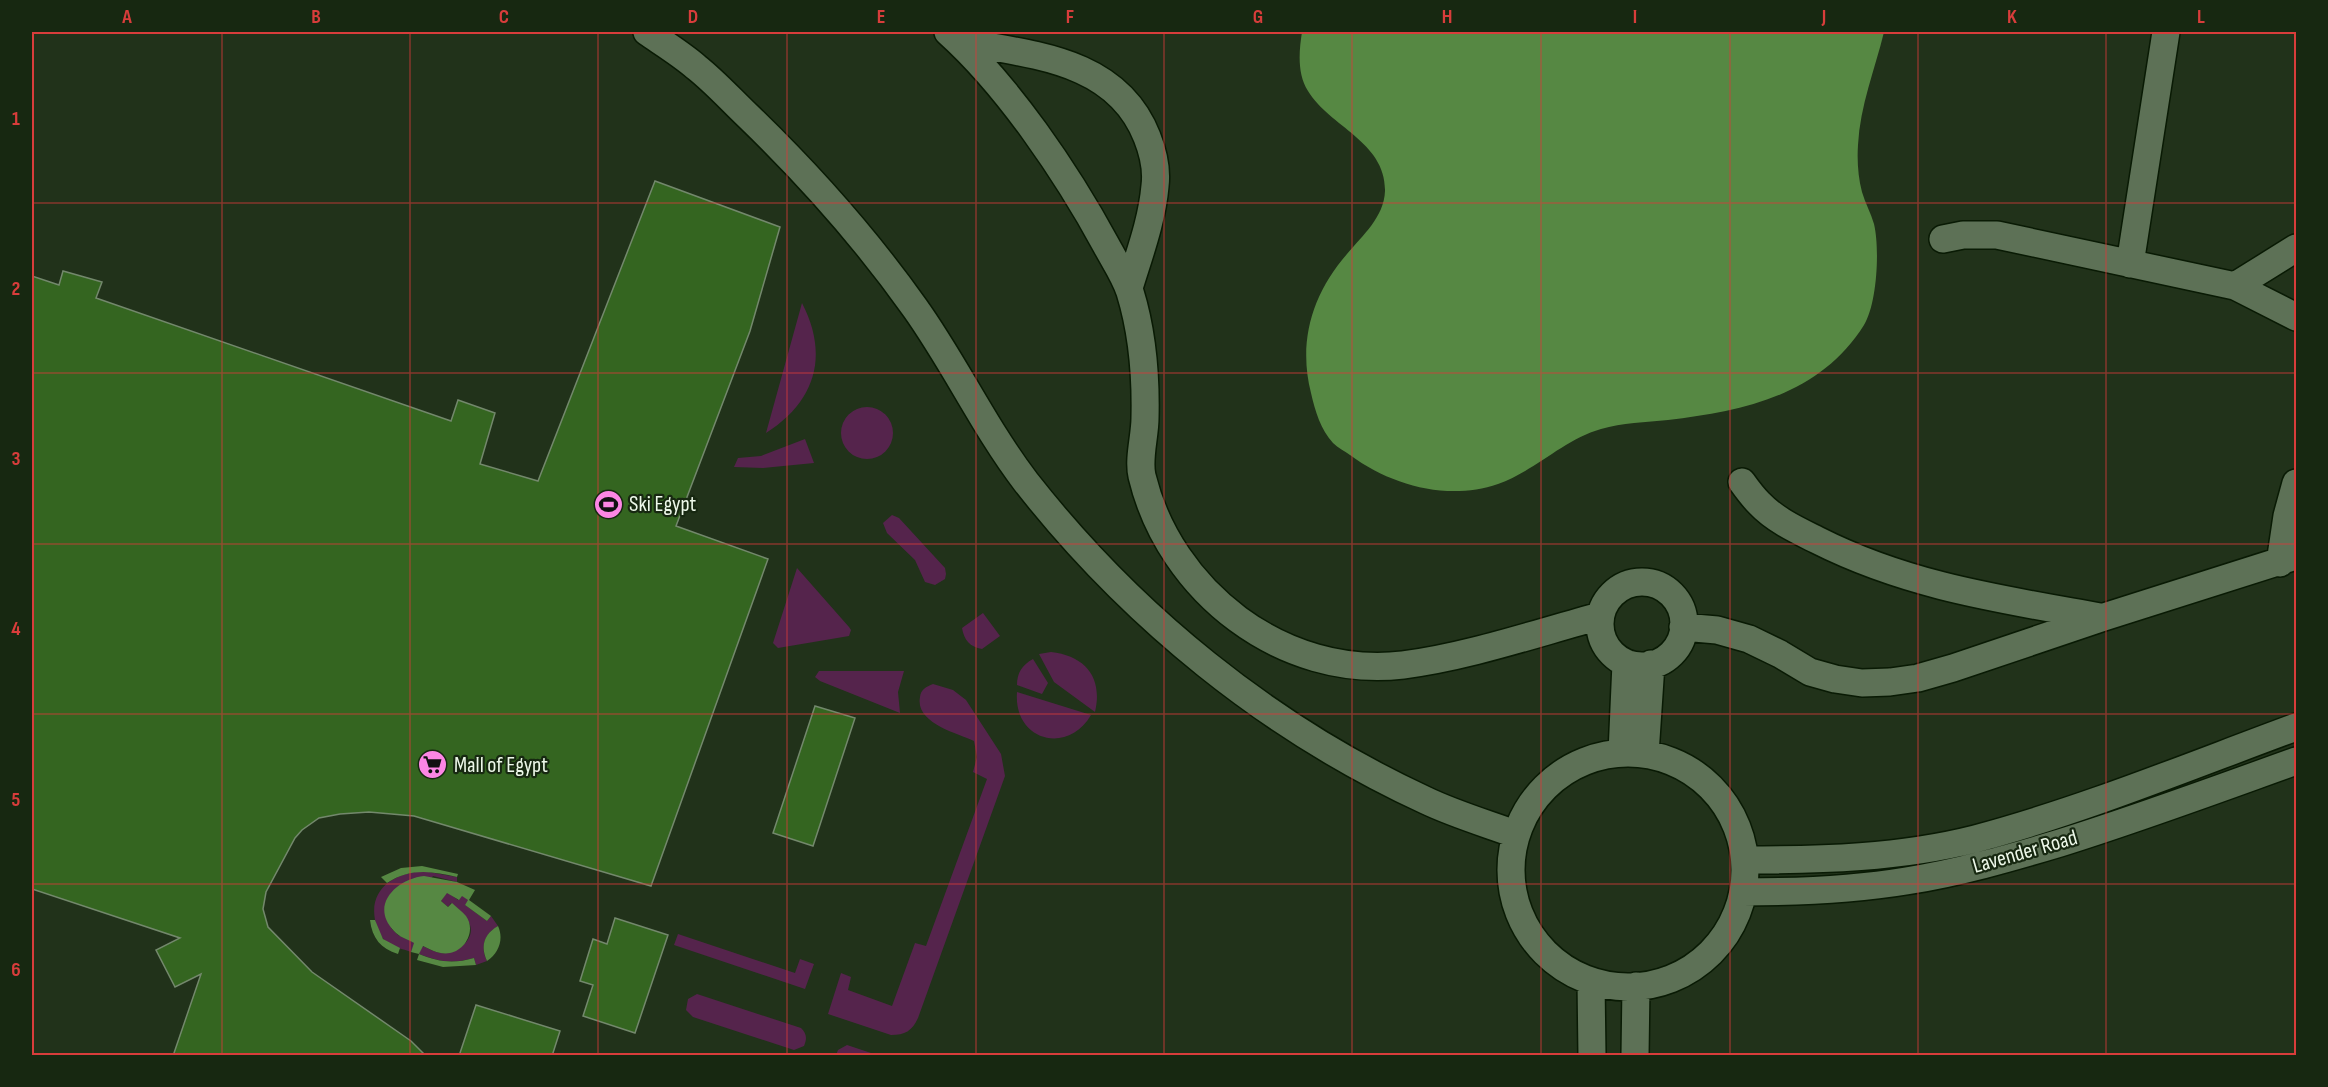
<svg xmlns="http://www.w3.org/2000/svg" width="2328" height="1087" viewBox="0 0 2328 1087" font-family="'Sofia Sans Condensed',sans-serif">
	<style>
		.green { fill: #55244c }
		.water { fill: #568843 }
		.building { fill: #346520; stroke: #73886c; stroke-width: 1.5 }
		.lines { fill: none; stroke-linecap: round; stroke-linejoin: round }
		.minor-casing { stroke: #091a04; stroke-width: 30 }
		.minor { stroke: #5d7156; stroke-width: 27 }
		.grid { fill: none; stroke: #d83d3b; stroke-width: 1.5; stroke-opacity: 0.55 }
		.labels { text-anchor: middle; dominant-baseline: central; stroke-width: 4.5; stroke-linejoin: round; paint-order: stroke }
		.poi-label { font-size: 22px; fill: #edf8e9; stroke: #172811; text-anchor: start }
		.street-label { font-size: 22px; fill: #edf8e9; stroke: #172811 }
		.neatline { fill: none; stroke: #d83d3b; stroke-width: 2 }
		.grid-label { font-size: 20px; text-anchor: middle; font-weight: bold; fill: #d83d3b }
	</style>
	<rect width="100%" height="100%" fill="#21321a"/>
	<!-- green -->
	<path class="green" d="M802,303C829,355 816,401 766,433Z
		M841 433a26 26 0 1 1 52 0a26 26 0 1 1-52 0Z
		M805,439L814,463L763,468L734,467L738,458L761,456Z
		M892,515L899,518L945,568L946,574L945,579L935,585L925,582L915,560L887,533L883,523Z
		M797,568L849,627L851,630L849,636L778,648L773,643Z
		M983,613L1000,636L982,649C970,647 964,640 962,628Z
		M1051,652C1086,656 1103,678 1095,712L1054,682L1039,654Z
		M1033,659L1048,683L1042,694L1017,685C1017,673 1022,665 1033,659Z
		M819,671H904L898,692L900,713L820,681L815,677Z
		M933,684L953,690L966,700L1001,754L1005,776L918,1018C912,1031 905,1035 891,1035L828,1014L841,973L851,977L848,990L892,1006L915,943L926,946L987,779L973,772L977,757L974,741C957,733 915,723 920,697C921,689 926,687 933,684Z
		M1017,692L1091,715C1067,756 1013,740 1017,692Z
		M423,871L457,877V882L433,876L391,928L398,935L415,943L411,952C404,949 395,948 389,944C381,938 377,930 375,920C369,888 395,873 423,871Z
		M447,892L458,900L462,895L469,900L465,905L487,921L491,916L498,926C484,934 480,947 487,961L476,965L474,958C451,964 441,962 419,954L422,946C428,948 434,952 440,953C456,955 479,938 468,921C464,914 456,908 451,903L448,907L441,901Z
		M678,934L795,973L800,959L814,964L805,989L674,945Z
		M697,994L801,1028C807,1034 807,1039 804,1046L794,1050L693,1017L686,1010L688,999Z
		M847,1045L877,1055H836L838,1050Z"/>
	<!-- water -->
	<path class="water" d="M1302,32H1884C1875,69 1860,106 1858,145C1857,160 1858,177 1862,192C1865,203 1871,213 1874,224C1880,249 1877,304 1864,325C1820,395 1744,411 1668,420C1646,422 1622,423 1601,429C1563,440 1535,471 1498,484C1448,501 1392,486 1350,455C1345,451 1338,448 1333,443C1321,430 1315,411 1311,393C1298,342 1312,294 1347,254C1363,235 1384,217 1385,191C1386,142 1330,127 1308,91C1297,74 1299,51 1302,32Z
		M422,866L458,874L457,877C431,871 410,868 387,883L381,877L401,868Z
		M424,876L457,882L475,890L469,900L491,916L487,921L465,905L468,900L462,896L459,900L447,893L441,901L448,907L452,903C456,907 462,911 466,916C476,930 466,950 450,953C440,955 431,950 423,946L419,954C439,962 453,964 474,958L476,965L443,967L417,960L419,954L411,952L414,943C407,939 399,937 394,931C369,905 397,879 424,876Z
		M370,920H375L383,939L400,948L398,954C381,949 372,938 370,920Z
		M498,926C504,939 499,953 487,961C480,946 484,934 498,926Z"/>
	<!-- building -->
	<path class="building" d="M655,181L780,227L750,331L676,526L768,559L651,886L414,816L369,812L340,814L319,818L302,830L295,838L266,892L263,909L268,927L312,972L411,1041L426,1056H173L201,974L175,987L156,950L180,938L32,889V276L59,285L63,271L102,282L96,298L451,421L458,400L495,413L480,464L538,481Z
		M815,706L855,718L813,846L773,833Z
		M615,918L668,935L635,1033L583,1016L593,985L580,981L593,939L607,944Z
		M476,1005L560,1031L552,1056H459Z"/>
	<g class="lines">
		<defs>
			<path id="minor" d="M647,32C663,43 681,54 696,67C715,82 731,100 749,117C810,176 866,239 915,308C955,364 984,427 1026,482C1132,617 1269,728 1425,800C1454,814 1485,823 1515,834
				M948,32C1008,86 1067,173 1106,245C1114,260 1125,276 1130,292C1143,334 1146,375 1145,418C1145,436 1138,459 1142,476C1170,592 1283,679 1403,665C1467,657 1537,633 1600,616
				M958,41C1030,55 1116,58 1147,137C1153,152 1157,170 1155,186C1152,221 1139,255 1129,288
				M1943,239L1963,235H1997L2235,286L2296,317
				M2130,264L2166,32
				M2235,286L2296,248
				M1742,482C1747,489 1753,497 1759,503C1775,520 1797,530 1817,540C1908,586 2000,599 2100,617
				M2280,563L2287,516L2296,483
				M1600 624a42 42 0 1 1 84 0a42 42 0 1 1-84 0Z
				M1683,627L1717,630L1749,639L1780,654L1810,672L1835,679L1862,683L1890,682L1918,678L1953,668L2104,617L2296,556
				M1622,753L1626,663
				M1511 870a117 117 0 1 1 234 0a117 117 0 1 1-234 0Z
				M1645,754L1651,664
				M1745,860C1821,860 1900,858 1975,839C2084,810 2190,766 2296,727
				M1743,892C1798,892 1852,890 1906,881C1958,873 2010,858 2060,843C2140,818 2218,789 2296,761
				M1591,981L1592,1056
				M1635,1056L1636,986"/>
		</defs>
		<!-- minor casing -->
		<use href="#minor" class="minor-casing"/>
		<!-- minor -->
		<use href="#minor" class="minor"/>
	</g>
	<!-- grid -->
	<path class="grid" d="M222,32V1056M410,32V1056M598,32V1056M787,32V1056M976,32V1056M1164,32V1056M1352,32V1056M1541,32V1056M1730,32V1056M1918,32V1056M2106,32V1056M32,203H2296M32,373H2296M32,544H2296M32,714H2296M32,884H2296"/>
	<!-- icons -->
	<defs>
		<symbol id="stadium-disc" viewBox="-11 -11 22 22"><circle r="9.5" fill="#fc86e4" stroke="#172811"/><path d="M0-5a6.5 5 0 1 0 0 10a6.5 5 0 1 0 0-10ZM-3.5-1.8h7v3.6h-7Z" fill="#111"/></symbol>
		<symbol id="supermarket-disc" viewBox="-11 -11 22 22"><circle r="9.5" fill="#fc86e4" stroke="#172811"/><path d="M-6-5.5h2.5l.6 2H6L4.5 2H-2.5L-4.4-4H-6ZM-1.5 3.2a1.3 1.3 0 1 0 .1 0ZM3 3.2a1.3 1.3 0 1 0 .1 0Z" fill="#111"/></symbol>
	</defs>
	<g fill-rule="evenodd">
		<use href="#stadium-disc" x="592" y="488" width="33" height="33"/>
		<use href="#supermarket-disc" x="416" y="748" width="33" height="33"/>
	</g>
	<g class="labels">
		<!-- poi labels -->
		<g class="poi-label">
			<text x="629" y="504">Ski Egypt</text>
			<text x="454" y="765">Mall of Egypt</text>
		</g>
		<!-- street labels -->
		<g class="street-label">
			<text transform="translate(2025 852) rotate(-16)">Lavender Road</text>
		</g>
	</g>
	<!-- border -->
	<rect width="2328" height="1087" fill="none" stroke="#172811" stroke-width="66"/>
	<rect x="33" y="33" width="2262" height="1021" class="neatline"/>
	<g class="grid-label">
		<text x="127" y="23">A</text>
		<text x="316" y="23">B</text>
		<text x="504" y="23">C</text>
		<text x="693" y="23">D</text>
		<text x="881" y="23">E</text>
		<text x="1070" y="23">F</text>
		<text x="1258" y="23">G</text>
		<text x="1447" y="23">H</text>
		<text x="1635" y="23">I</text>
		<text x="1824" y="23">J</text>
		<text x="2012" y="23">K</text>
		<text x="2201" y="23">L</text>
		<text x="16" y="125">1</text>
		<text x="16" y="295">2</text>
		<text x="16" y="465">3</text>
		<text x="16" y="635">4</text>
		<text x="16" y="806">5</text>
		<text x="16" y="976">6</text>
	</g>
</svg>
